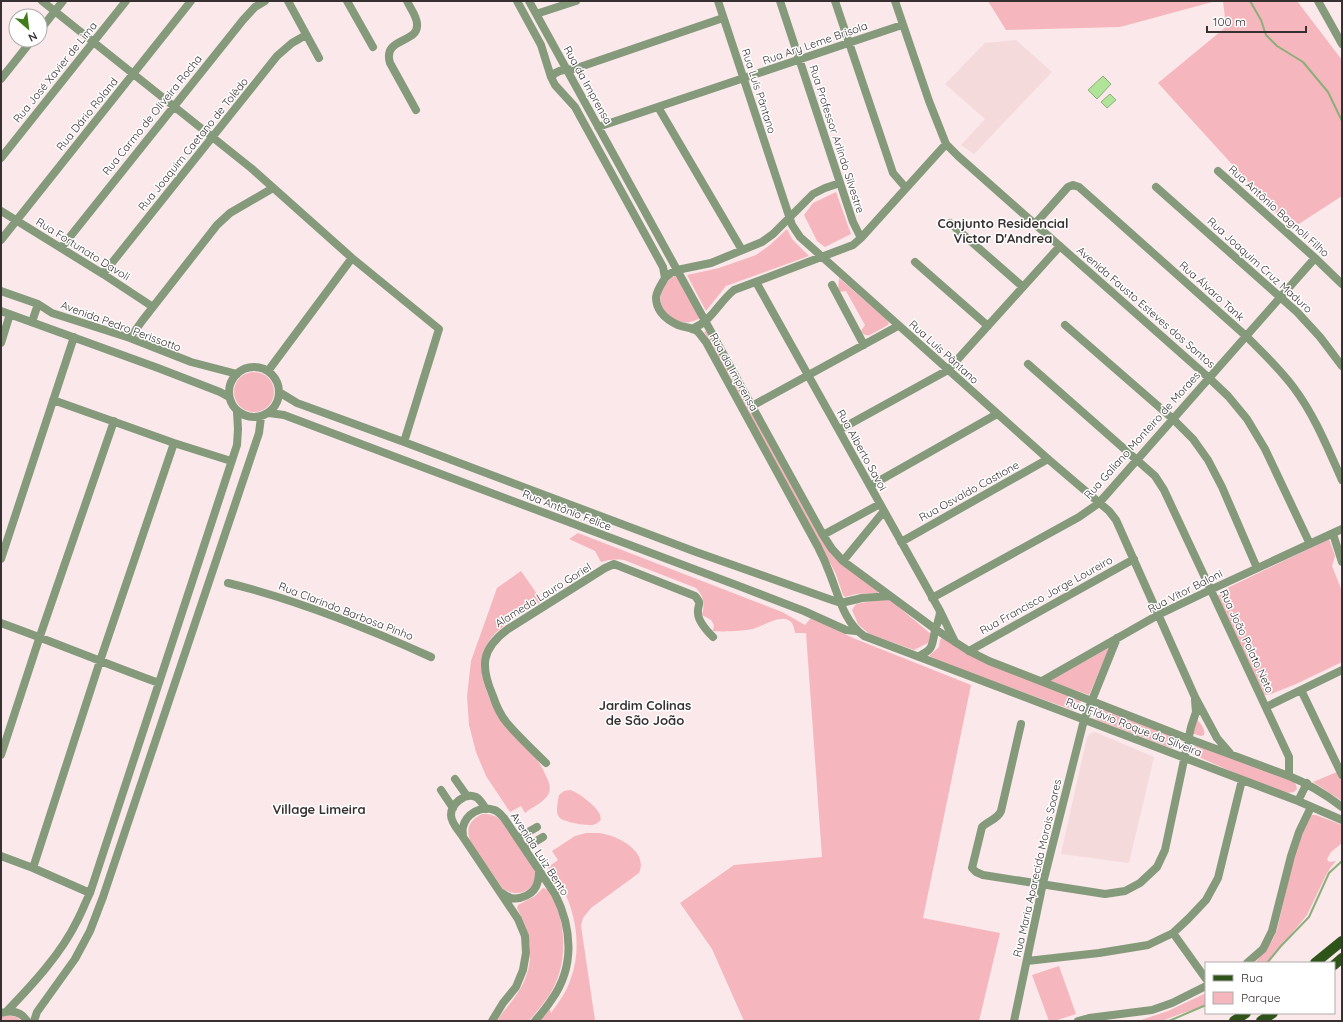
<svg xmlns="http://www.w3.org/2000/svg" width="1343" height="1022" viewBox="0 0 1343 1022" font-family="Quicksand,sans-serif">
	<style>
		.built { fill: #f5dadc }
		.green { fill: #f5b7bd }
		.water { fill: #b0e499; stroke: #8cae7a }
		.lines { fill: none; stroke-linecap: round; stroke-linejoin: round }
		.stream { stroke: #8cae7a; stroke-width: 2 }
		.minor { stroke: #849a7b; stroke-width: 8 }
		.major { stroke: #2e541a; stroke-width: 10 }
		.labels { text-anchor: middle; dominant-baseline: central; stroke-width: 3; stroke-linejoin: round; paint-order: stroke }
		.street-label { font-size: 11px; fill: #373031; stroke: #fff }
		.quarter-label { font-size: 13px; font-weight: bold; fill: #373031; stroke: #fff }
	</style>
	<rect width="100%" height="100%" fill="#fae8ea"/>
	<!-- built -->
	<path class="built" d="M1016,40L1052,72L974,154L961,145L985,119L945,84L985,43Z
		M1095,732L1154,757L1129,863L1061,854L1087,737L1091,733Z"/>
	<!-- green -->
	<path class="green" d="M988,1H1216L1120,27L1006,30Z
		M1223,1H1297L1342,60V196L1291,229L1158,83L1226,27Z
		M836,192L851,234L825,247L817,241L804,215L813,203Z
		M787,229L792,239L809,256L726,286L706,311L687,275L719,268L756,255L770,245Z
		M676,275L700,318C670,336 642,294 676,275Z
		M839,278L886,319L889,323L888,325L870,335C866,336 863,335 861,331L865,325L846,291L839,292L838,291Z
		M706,331L831,554L840,562L879,589L878,593L856,594L845,597L843,595L836,574L820,544L704,332Z
		M234 392a20 20 0 1 1 40 0a20 20 0 1 1-40 0Z
		M578,533L782,612L805,625L811,618L853,638L971,685L923,918L1000,933L979,1021H744L712,949L680,903L734,865L822,857L806,633H795C792,606 767,625 753,629C742,631 724,632 713,631L714,625L711,620L702,615C705,604 704,597 696,588L624,560C615,559 610,559 601,562L595,551L569,539Z
		M1329,539L1335,556L1332,566L1342,591V662L1296,684L1271,694L1265,695L1260,692L1217,598L1221,591Z
		M521,571L542,601C529,610 500,626 492,637C477,656 480,682 492,703C495,708 499,712 503,717C518,736 537,754 546,776C549,782 551,787 549,793C545,802 532,807 525,813L521,806L510,812L486,776L476,752L469,725L467,696L471,661L497,588Z
		M888,598L932,635L930,642L914,650L869,634L858,624L852,610L856,604Z
		M942,637L1081,701L1076,709L1073,710L1050,702L946,664L929,656L939,647L940,640Z
		M1110,647L1089,695L1049,681Z
		M1100,708L1178,738L1180,744L1177,747L1171,748L1097,720L1093,715V712L1097,709Z
		M1197,720C1201,723 1206,731 1204,735L1201,736L1191,733Z
		M1195,746H1199L1294,781L1296,785L1297,789L1294,792L1288,793L1244,777L1192,754C1190,750 1191,748 1195,746Z
		M1337,772L1342,780V801L1313,782Z
		M570,790C578,792 596,806 599,813C601,815 600,817 601,820C598,822 597,824 593,825C587,826 562,822 559,817C555,812 558,801 559,795L564,791Z
		M482,814C490,814 495,815 501,820L534,868C539,890 520,899 503,889L471,843C465,830 469,820 482,814Z
		M1312,815H1316L1342,825V843L1331,852L1327,859L1328,861L1330,862L1336,861L1331,867L1326,875L1307,915L1267,963H1255L1272,941L1277,930L1298,840L1309,817Z
		M586,833C590,833 595,833 599,833C617,835 649,851 639,873L591,908L583,918L581,926L595,1020L586,1021H540L550,1009L551,1013C559,1002 567,991 571,978C581,951 577,919 565,893C560,884 553,875 548,867L558,860L552,851L575,836Z
		M543,888C551,889 554,900 557,907C567,937 566,970 548,997C543,1005 535,1013 529,1021H497C503,1011 511,1003 517,994C536,966 533,937 517,908L518,905L535,896Z
		M1059,966L1076,1014L1054,1021H1049L1032,975Z
		M1206,993V1004L1199,1008L1180,1014L1162,1021H1138L1168,1011Z
		M7,1015L17,1017L21,1021H1V1017Z"/>
	<!-- water -->
	<path class="water" d="M1103,76L1111,84L1097,99L1088,90Z
		M1110,94L1116,100L1107,108L1101,102Z"/>
	<g class="lines">
		<!-- stream -->
		<path class="stream" d="M1250,1L1261,20L1266,35L1277,46L1303,62L1328,92L1342,121
			M1267,963L1281,946L1309,917L1329,873L1342,861
			M1169,1021L1206,1005"/>
		<!-- minor -->
		<path class="minor" d="M42,1L251,168L352,258L439,329L404,442
			M288,1L319,58
			M347,1L373,47
			M407,1C410,8 417,16 417,24C419,44 382,37 390,63L416,110
			M517,1L541,45L551,77L555,85L575,107L581,118L663,267L665,278C662,283 657,290 656,297C656,311 667,320 678,325C685,328 693,327 698,332C701,335 703,339 706,342L818,547C821,554 825,560 827,567C838,591 842,621 864,636L1298,801L1342,820
			M529,1L823,535L832,549L843,561L935,629L969,651L989,661L1189,739L1289,776C1309,784 1325,794 1342,807
			M718,1L792,225L800,237L1048,459L1109,511L1116,520L1195,697L1217,738L1230,753
			M780,1L853,222L861,238
			M835,1L893,173L906,188
			M895,1L929,101L946,144L958,156L1209,378L1228,396L1247,419L1265,449L1310,544
			M1318,1L1342,44
			M536,14L576,1
			M40,30L63,1
			M551,77C558,69 565,70 574,69L723,18
			M1,79L32,40
			M658,107L742,250
			M598,127L902,25
			M1,158L126,1
			M1218,171L1315,258L1342,284
			M1156,187L1297,312L1320,337L1342,366
			M1,211L103,274L153,307
			M950,223L1023,287
			M1035,224L1068,187L1073,185L1079,187L1246,336C1263,353 1280,369 1294,388C1315,416 1328,449 1342,480
			M1,240L191,1
			M61,248L243,20L255,7L265,1
			M915,262L988,326
			M103,274L277,56L292,43L306,35
			M665,278L671,273L677,270L711,263L762,242L773,234L813,194L825,188L840,183
			M756,282L940,611C940,614 939,618 938,621C938,624 935,627 935,630C932,645 934,649 919,656
			M832,285L864,345
			M1,291L38,304L52,313L130,338L191,362L237,374
			M1,311L158,368L220,392L229,397
			M32,322L38,304
			M1065,325L1173,419L1193,439L1208,460L1222,487L1257,568
			M692,329C712,321 718,303 734,290L853,245L861,238L946,144
			M130,338L142,321L217,225L230,213L273,188
			M1,343L10,314
			M1028,364L1155,476L1164,490L1289,757V776
			M229 392a25 25 0 1 1 50 0a25 25 0 1 1-50 0Z
			M268,371L352,258
			M279,392L297,403L404,442L696,552L829,599L841,603L862,598L890,596
			M53,400L174,443L231,461
			M752,406L898,326
			M269,413L284,415L739,586L804,611L846,630L856,631
			M839,430L948,370L1060,246
			M870,486L997,414
			M1333,534L1342,562
			M823,535L880,504
			M901,542L1048,459
			M1,559L74,337
			M843,561L884,511
			M228,583C298,600 365,627 431,657
			M932,598L1079,517L1099,503L1315,258
			M940,611L955,642
			M1,623C54,642 106,664 159,683
			M969,651L1134,559
			M1042,681L1158,615L1210,590L1342,529
			M1301,690L1342,775
			M1266,707L1342,670
			M1021,724L1001,811C998,819 988,821 982,827L972,868L976,872L983,875L1105,894L1125,891L1140,883L1157,867L1165,850L1191,727L1196,712L1195,700
			M1,755L40,636L114,421
			M546,763C533,750 519,737 507,723C501,716 496,705 493,696C480,666 481,649 508,629L605,568L614,564L695,596C703,605 697,604 698,613C698,621 708,632 713,637
			M455,779L467,796
			M441,790L453,808
			M1298,801L1307,783
			M463,837C459,831 451,823 451,815C451,804 465,792 476,797C481,800 483,805 486,809
			M518,838L537,827
			M525,848L543,837
			M1,856L33,868L90,893
			M33,868L100,661L174,443
			M502,893C505,895 508,897 511,898C521,900 534,894 537,884C539,879 539,874 539,868
			M1173,933L1206,979
			M1027,961L1099,953L1148,945L1173,933L1188,919L1206,900L1218,878L1242,780
			M1247,963L1263,949L1272,931L1291,856L1299,832L1311,807
			M7,1011C32,985 61,954 77,921C82,912 85,903 90,893L237,445L238,429L237,412
			M1,1013C11,1010 21,1011 27,1021
			M34,1021L37,1012L75,959L90,931L103,897L259,433L261,417
			M492,1021L503,1003L516,987L523,970L526,953L525,936L518,919L463,837C463,834 462,830 463,827C466,814 481,805 494,810C498,811 501,815 504,818L555,894C572,928 575,966 552,999C547,1007 541,1014 535,1021
			M1014,1021L1043,883L1084,720L1117,638
			M1078,1021L1089,1018L1152,1010L1172,1003L1206,986"/>
		<!-- major -->
		<path class="major" d="M1315,963L1342,941
			M1334,965L1342,958
			M1234,1021L1246,1013
			M1261,1021L1273,1013"/>
	</g>
	<g class="labels">
		<!-- street labels -->
		<g class="street-label">
			<text transform="translate(815 43) rotate(-19)">Rua Ary Leme Brisola</text>
			<text transform="translate(55 72) rotate(-51)">Rua José Xavier de Lima</text>
			<text transform="translate(588 85) rotate(61)">Rua da Imprensa</text>
			<text transform="translate(759 91) rotate(72)">Rua Luís Pântano</text>
			<text transform="translate(87 114) rotate(-51)">Rua Dário Roland</text>
			<text transform="translate(152 115) rotate(-51)">Rua Carmo de Oliveira Rocha</text>
			<text transform="translate(837 139) rotate(72)">Rua Professor Arlíndo Silvestre</text>
			<text transform="translate(193 144) rotate(-51)">Rua Joaquim Caetano de Tolêdo</text>
			<text transform="translate(1279 211) rotate(42)">Rua Antônio Bagnoli Filho</text>
			<text transform="translate(83 249) rotate(32)">Rua Fortunato Davoli</text>
			<text transform="translate(1260 265) rotate(42)">Rua Joaquim Cruz Maduro</text>
			<text transform="translate(1212 291) rotate(42)">Rua Álvaro Tank</text>
			<text transform="translate(1146 307) rotate(41)">Avenida Fausto Esteves dos Santos</text>
			<text transform="translate(121 326) rotate(20)">Avenida Pedro Perissotto</text>
			<text transform="translate(944 352) rotate(42)">Rua Luís Pântano</text>
			<text transform="translate(734 372) rotate(61)">Rua da Imprensa</text>
			<text transform="translate(1142 435) rotate(-48)">Rua Galiano Monteiro de Moraes</text>
			<text transform="translate(862 450) rotate(61)">Rua Alberto Savoi</text>
			<text transform="translate(969 491) rotate(-29)">Rua Osvaldo Castione</text>
			<text transform="translate(567 510) rotate(21)">Rua Antônio Felice</text>
			<text transform="translate(1185 591) rotate(-27)">Rua Vítor Baloni</text>
			<text transform="translate(543 595) rotate(-32)">Alameda Lauro Goriel</text>
			<text transform="translate(1046 595) rotate(-29)">Rua Francisco Jorge Loureiro</text>
			<text transform="translate(346 611) rotate(21)">Rua Clarindo Barbosa Pinho</text>
			<text transform="translate(1247 641) rotate(65)">Rua João Polato Neto</text>
			<text transform="translate(1134 727) rotate(21)">Rua Flávio Roque da Silveira</text>
			<text transform="translate(540 854) rotate(57)">Avenida Luiz Bento</text>
			<text transform="translate(1037 868) rotate(-77)">Rua Maria Aparecida Morais Soares</text>
		</g>
		<!-- quarter labels -->
		<g class="quarter-label">
			<text x="1003" y="223">Conjunto Residencial<tspan x="1003" dy="15">Victor D'Andrea</tspan></text>
			<text x="645" y="705">Jardim Colinas<tspan x="645" dy="15">de São João</tspan></text>
			<text x="319" y="809">Village Limeira</text>
		</g>
	</g>
	<!-- border -->
	<rect width="1343" height="1022" fill="none" stroke="#373031" stroke-width="4"/>
	<!-- legend -->
	<rect x="1205" y="962" width="130" height="52" fill="#ffffff" stroke="#afacad"/>
	<rect x="1213" y="975" width="20" height="6" fill="#2e541a" stroke="#afacad"/>
	<text x="1241" y="982" font-size="12" fill="#373031">Rua</text>
	<rect x="1213" y="992" width="20" height="12" fill="#f5b7bd" stroke="#afacad"/>
	<text x="1241" y="1002" font-size="12" fill="#373031">Parque</text>
	<!-- north arrow -->
	<g transform="translate(28 28) rotate(152)"><circle r="19" fill="#ffffff" stroke="#afacad"/>
	<path d="M0-3L7 15L0 10L-7 15Z" fill="#407d1a"/>
	<text y="-6" font-size="11" font-weight="bold" text-anchor="middle" fill="#373031">N</text>
	</g>
	<!-- scale -->
	<path d="M1207 26v6h99v-6" fill="none" stroke="#373031" stroke-width="2"/>
	<text x="1213" y="26" font-size="12" fill="#373031" stroke="#ffffff" stroke-width="3" paint-order="stroke">100 m</text>
</svg>
